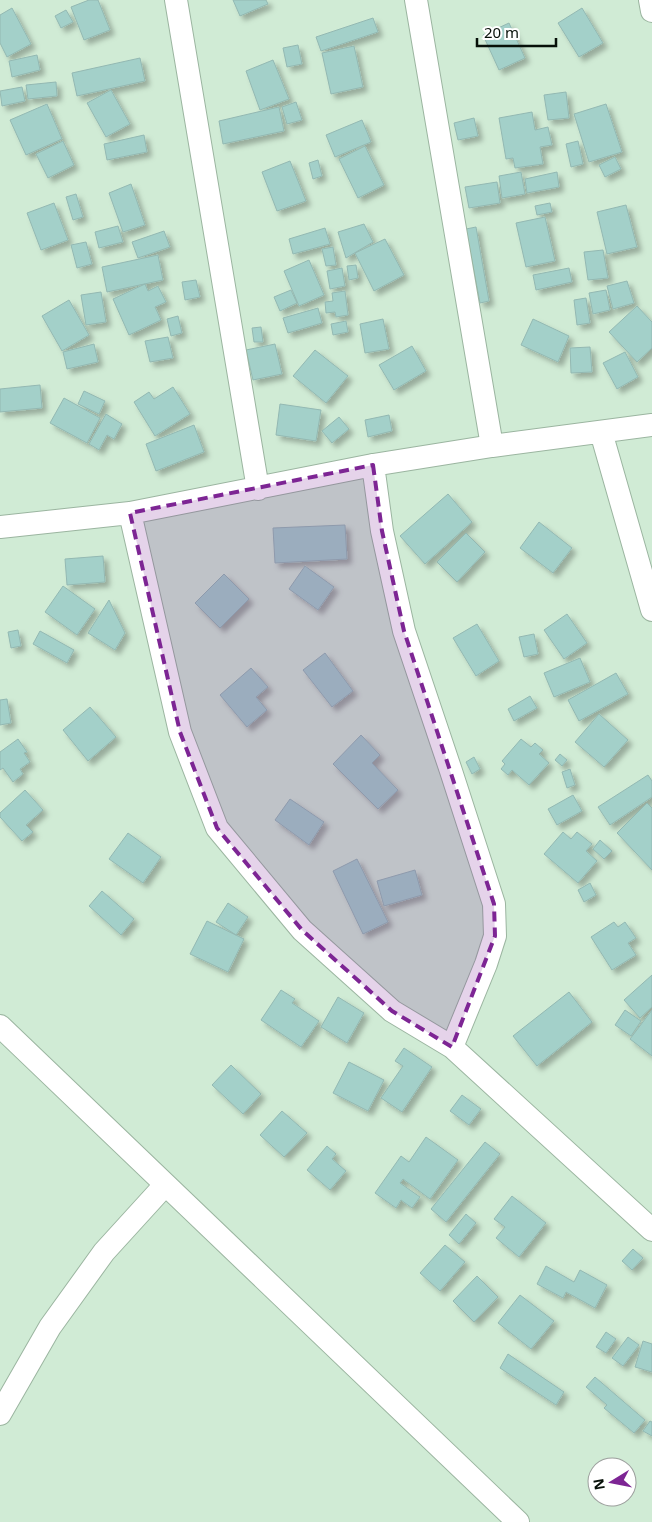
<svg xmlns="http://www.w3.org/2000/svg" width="652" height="1522" viewBox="0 0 652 1522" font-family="'Noto Sans',sans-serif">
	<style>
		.building { fill: #a3d0c9; stroke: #93b8b2; filter: url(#shadow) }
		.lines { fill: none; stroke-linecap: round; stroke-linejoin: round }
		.street-casing { stroke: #9bb5a0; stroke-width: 24 }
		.street { stroke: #fff; stroke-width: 22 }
		.marked { fill: #7d2594; fill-opacity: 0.2; stroke: #7d2594; stroke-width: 4; stroke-dasharray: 10 6; stroke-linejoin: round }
	</style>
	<defs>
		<filter id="shadow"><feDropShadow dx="4.5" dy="4.5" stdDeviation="2.5" flood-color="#0004"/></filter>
	</defs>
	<rect width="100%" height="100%" fill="#d0ebd5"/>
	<!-- building -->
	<path class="building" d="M89,0H98L110,30L84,40L71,7Z
		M233,0H266L268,4L240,16Z
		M12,8L31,44L7,57L0,43V15Z
		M582,8L603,43L579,57L558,23Z
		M66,10L73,22L61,28L55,16Z
		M373,18L378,32L321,51L316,37Z
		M509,23L525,58L499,70L483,35Z
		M298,45L302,64L287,67L283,48Z
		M354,46L363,87L331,94L322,53Z
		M37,55L40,70L12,77L9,61Z
		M140,58L145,81L77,96L72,73Z
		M273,60L289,99L260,110L246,71Z
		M56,82L57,96L28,99L26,85Z
		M22,87L25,101L2,106L0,91Z
		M111,90L130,124L106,137L87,103Z
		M566,92L569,118L548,120L544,95Z
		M296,102L302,120L287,124L282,107Z
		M47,104L62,139L26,155L10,120Z
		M606,104L622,152L589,162L574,114Z
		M279,107L284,131L223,144L219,121Z
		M532,112L535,130L548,127L552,145L540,147L543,164L515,168L513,158L506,159L499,118Z
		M474,118L478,136L458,140L454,123Z
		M362,120L371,142L335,157L326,135Z
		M144,135L147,152L107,160L104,144Z
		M63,141L74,165L48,178L36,154Z
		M578,141L583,164L571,167L566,144Z
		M365,146L384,185L358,198L339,159Z
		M615,157L621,169L605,177L599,165Z
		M318,160L322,176L313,179L309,163Z
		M290,161L306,201L277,211L262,172Z
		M521,172L525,194L502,198L499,176Z
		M557,172L559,187L527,193L525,179Z
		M497,182L500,203L469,208L465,187Z
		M131,184L145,225L123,232L109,193Z
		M76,194L83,217L73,220L66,197Z
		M54,203L68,240L41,250L27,213Z
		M550,203L552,212L537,215L535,206Z
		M626,205L637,247L607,254L597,212Z
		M545,217L555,261L526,267L516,223Z
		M364,224L373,242L346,258L338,232Z
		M118,226L123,242L99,248L95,232Z
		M476,227L489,301L480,303L466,229Z
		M325,228L330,244L293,254L289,239Z
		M164,231L170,247L138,258L132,242Z
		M385,239L404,275L374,291L355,253Z
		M86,242L92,264L77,268L71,245Z
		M333,247L336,265L326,266L322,249Z
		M603,250L608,278L588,280L584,252Z
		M158,255L163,280L107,292L102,267Z
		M309,260L324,295L299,306L284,271Z
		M356,265L358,278L349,280L347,266Z
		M342,268L345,286L330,289L327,271Z
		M569,268L572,282L536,290L533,275Z
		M196,280L200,297L185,300L182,282Z
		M627,281L634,303L613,309L607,286Z
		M145,284L148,291L158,286L166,302L155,307L161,320L129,335L113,299Z
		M291,290L297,303L280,311L274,297Z
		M606,290L610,310L593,314L589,293Z
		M345,291L348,315L336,317L335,312L326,313L325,302L333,301L332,293Z
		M101,292L106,322L86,325L81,295Z
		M586,298L590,323L577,325L574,300Z
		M69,300L89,335L62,351L42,316Z
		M637,306L652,322V348L637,362L609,332Z
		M318,308L322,323L288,333L283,318Z
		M178,316L182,333L171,336L167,319Z
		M383,319L389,349L365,353L360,324Z
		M533,319L569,336L558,362L521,345Z
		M346,321L348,332L333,335L331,324Z
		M261,327L263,342H254L252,328Z
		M168,337L173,358L150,362L145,341Z
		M94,344L98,362L67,369L63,352Z
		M275,344L282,374L253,380L246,350Z
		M412,346L426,371L394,390L379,365Z
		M590,347L592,372L571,373L570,348Z
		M315,350L348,376L326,403L293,376Z
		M625,352L638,377L617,389L603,363Z
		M40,385L42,408L0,412V389Z
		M173,387L190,414L155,436L134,402L149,392L154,399Z
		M84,391L105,401L99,414L78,404Z
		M64,398L100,418L87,443L50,423Z
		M280,404L321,410L316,441L276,435Z
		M106,414L122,424L114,439L107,435L99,450L89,444Z
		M389,415L392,431L368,437L365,420Z
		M339,417L349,429L332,443L322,431Z
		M194,425L204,452L156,471L146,444Z
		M448,494L472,522L425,564L400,536Z
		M539,522L572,548L553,573L520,548Z
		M345,525L347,559L275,563L273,528Z
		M466,533L485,552L457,582L437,562Z
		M103,556L105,582L67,585L65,559Z
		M305,566L334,587L318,610L289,589Z
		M224,574L249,599L220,628L195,603Z
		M63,586L95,609L77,635L45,612Z
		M109,600L125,633L115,650L88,633Z
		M567,614L587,643L564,659L544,630Z
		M477,624L499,661L476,676L453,638Z
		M18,630L21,646L11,648L8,632Z
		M40,631L74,650L67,663L33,644Z
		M534,634L538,654L524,657L519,637Z
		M325,653L353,691L332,707L303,670Z
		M580,658L590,682L554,697L544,673Z
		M251,668L268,687L256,697L267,710L247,727L220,695Z
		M616,673L628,694L579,721L568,700Z
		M530,696L537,708L514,721L508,709Z
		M7,699L11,723L0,725V700Z
		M90,707L116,737L88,761L63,730Z
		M599,714L628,740L604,767L575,742Z
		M361,735L380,755L372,763L398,790L378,809L333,764Z
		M18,739L27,752L24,753L30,762L20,769L23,774L13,782L3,768L0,770V752Z
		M521,739L531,747L535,743L543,750L539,754L549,763L529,785L512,770L508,775L501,769L505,764L502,761Z
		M560,754L567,760L562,766L555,760Z
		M474,757L480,769L472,774L466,762Z
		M570,769L575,785L567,788L562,772Z
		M648,775L652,781V797L610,825L598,807Z
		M25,790L43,810L26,825L33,832L22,841L0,817V813Z
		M573,795L582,811L557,825L548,809Z
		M290,799L324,822L309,845L275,820Z
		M647,803L652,808V870L617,833Z
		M563,832L571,839L577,832L592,844L586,851L597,861L578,883L544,854Z
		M128,833L161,857L143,883L109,859Z
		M600,840L612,851L604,859L593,849Z
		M357,859L388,922L363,934L333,871Z
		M415,870L422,895L384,906L377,881Z
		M590,883L596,895L584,902L578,890Z
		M102,891L134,919L121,935L89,906Z
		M228,903L248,917L236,935L216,922Z
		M207,921L244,939L228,972L190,954Z
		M614,922L618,927L625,922L636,938L628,943L636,955L612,970L591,937Z
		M652,975V1007L640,1018L624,1000Z
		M281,990L295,999L292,1003L319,1021L301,1047L261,1020Z
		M569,992L592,1022L537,1066L513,1036Z
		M338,997L364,1013L347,1043L321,1027Z
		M625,1010L641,1021L631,1036L615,1025Z
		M652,1010V1056L630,1039Z
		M404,1048L432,1067L402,1112L381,1098L403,1066L395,1061Z
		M349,1062L384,1080L368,1111L333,1093Z
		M231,1065L261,1094L243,1114L212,1085Z
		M462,1095L481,1109L469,1125L450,1111Z
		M282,1111L307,1133L284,1157L260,1135Z
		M426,1137L458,1160L430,1199L403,1179L400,1183L420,1197L412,1208L401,1200L396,1208L375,1193L401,1156L409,1162Z
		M485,1142L500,1154L446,1222L431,1209Z
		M327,1146L336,1154L332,1159L346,1171L330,1190L307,1170Z
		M512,1196L546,1223L519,1257L496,1238L505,1227L494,1219Z
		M466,1214L476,1223L459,1244L449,1235Z
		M445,1245L465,1262L440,1291L420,1273Z
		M633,1249L643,1258L632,1270L622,1261Z
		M546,1266L574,1282L580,1270L607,1285L595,1308L566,1292L563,1298L537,1284Z
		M477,1276L498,1297L474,1322L453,1301Z
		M520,1295L554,1321L531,1349L498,1323Z
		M606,1332L616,1339L606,1353L596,1347Z
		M628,1337L639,1345L623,1366L612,1358Z
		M643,1341L652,1344V1372L635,1367Z
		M508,1354L564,1392L556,1405L500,1368Z
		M595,1377L645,1420L634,1433L604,1408L607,1405L586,1387Z
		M650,1421L652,1422V1436L643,1431Z"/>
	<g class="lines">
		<defs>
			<path id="street" d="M176,0L258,489
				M416,0L492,446
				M650,0L652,11
				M601,432L652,610
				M373,465L382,531L404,631L451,771L494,904L495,936L486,964L452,1047
				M130,513L180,732L217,828L302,930L392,1011L452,1047L652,1230
				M0,527L130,513L373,465L492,446L652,425
				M0,1026L518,1522
				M0,1414L50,1327L104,1252L165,1185"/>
		</defs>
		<!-- street casing -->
		<use href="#street" class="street-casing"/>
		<!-- street -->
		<use href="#street" class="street"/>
	</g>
	<!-- marked area -->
	<path class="marked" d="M373,465L382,531L404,631L494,904L495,936L452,1047L392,1011L302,930L217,828L180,732L130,513Z"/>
	<!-- north arrow -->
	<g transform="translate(612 1482) rotate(260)"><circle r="24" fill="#ffffff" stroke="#9c9f9d"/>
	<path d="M0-4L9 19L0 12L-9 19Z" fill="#7d2594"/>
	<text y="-8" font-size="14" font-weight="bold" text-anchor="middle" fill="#071009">N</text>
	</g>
	<!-- scale -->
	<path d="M477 38v8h79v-8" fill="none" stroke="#071009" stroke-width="2.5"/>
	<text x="484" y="38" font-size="15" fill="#071009" stroke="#ffffff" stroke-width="4" paint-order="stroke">20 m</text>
</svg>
